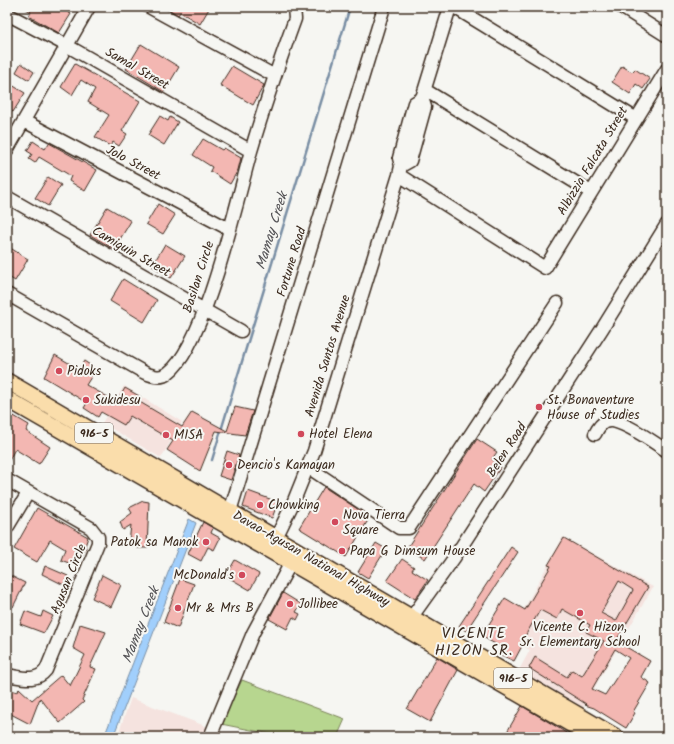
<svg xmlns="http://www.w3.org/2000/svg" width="674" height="744" viewBox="0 0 674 744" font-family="Kalam,sans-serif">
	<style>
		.built { fill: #f5e3df }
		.green { fill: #b7d68f; stroke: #798056 }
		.water { fill: #a1cffc; stroke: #788da3 }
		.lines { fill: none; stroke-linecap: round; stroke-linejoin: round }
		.stream { stroke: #788da3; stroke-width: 2.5 }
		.building { fill: #f3b7b2; stroke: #3b2a1e; fill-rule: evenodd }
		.minor-casing { stroke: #3b2a1e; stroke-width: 15 }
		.major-casing { stroke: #3b2a1e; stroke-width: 18 }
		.minor { stroke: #f6f6f2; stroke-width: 12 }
		.major { stroke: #faddab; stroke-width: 15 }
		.poi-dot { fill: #d1495b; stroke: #f6f6f2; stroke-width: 1.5 }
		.labels { text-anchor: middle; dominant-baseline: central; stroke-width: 4; stroke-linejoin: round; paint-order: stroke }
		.shield { fill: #f6f6f2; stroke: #73675e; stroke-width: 1 }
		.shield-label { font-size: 12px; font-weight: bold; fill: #3b2a1e }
		.street-label { font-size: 13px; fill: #3b2a1e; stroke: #f6f6f2 }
		.poi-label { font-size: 13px; fill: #3b2a1e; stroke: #f6f6f2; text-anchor: start }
		.water-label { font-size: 14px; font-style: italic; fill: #545356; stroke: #f6f6f2 }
		.quarter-label { font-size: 15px; letter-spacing: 1px; fill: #3b2a1e; stroke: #f6f6f2 }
	</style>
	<rect width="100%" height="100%" fill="#f6f6f2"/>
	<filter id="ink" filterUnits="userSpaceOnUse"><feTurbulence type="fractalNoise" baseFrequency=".025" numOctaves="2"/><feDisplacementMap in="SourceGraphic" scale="8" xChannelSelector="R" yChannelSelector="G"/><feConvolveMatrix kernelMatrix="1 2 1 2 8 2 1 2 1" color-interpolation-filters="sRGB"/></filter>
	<g filter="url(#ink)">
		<!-- built -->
		<path class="built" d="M124,386L182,422L161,458L102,423Z
			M563,537L653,587L583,707L519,670L530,650L508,638Z
			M131,698L208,727L205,737H117Z"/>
		<!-- green -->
		<path class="green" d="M242,680L345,719L337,737H286L221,724Z"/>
		<!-- water -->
		<path class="water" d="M189,519L196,523L113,737H104Z"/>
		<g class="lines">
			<!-- stream -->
			<path class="stream" d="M212,460L350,7"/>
		</g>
		<!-- building -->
		<path class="building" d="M23,7H60L71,14L59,33L29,16L31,12Z
			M165,7H210L200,24L180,12L178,15Z
			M141,44L179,67L164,92L126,69Z
			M21,63L34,72L29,80L16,72Z
			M75,64L140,101L122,131L127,134L119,146L113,142L110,146L95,137L109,115L88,102L95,89L81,80L72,95L61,87Z
			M232,66L264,85L253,105L220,85Z
			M622,66L632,72L635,69L650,79L643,89L636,84L630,94L612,82Z
			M7,82L25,93L13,112L7,108Z
			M160,116L168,121L170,117L178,122L164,145L148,135Z
			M203,139L222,150L224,148L241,158L238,170L230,184L210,171L212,167L193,155Z
			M33,141L45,149L49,143L97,170L85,191L69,181L71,176L39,157L35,163L29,159L32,154L27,151Z
			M48,177L61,185L48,206L35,198Z
			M158,204L175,215L163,234L146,224Z
			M107,207L131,221L114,249L90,235Z
			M165,244L185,256L171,278L152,266Z
			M7,246L28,259L15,281L7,276Z
			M123,279L157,300L144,322L110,301Z
			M55,355L79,369L84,361L96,369L86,385L117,402L125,388L141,397L138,401L182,427L192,412L227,431L235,407L253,411L245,435L216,431L200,471L167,450L173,441L130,416L124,425L101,412L98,417L84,408L87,403L44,377Z
			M7,412L29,425L26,431L50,447L39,464L15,449L7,464Z
			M477,439L497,452L492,459L501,467L484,492L474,484L425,559L407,548Z
			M227,451L239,455L231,480L219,476Z
			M324,487L370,517L346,557L299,528Z
			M248,491L278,502L272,518L243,507Z
			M143,501L149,502L147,548H137V544L129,543L131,525L123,530L120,522L132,513L129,508Z
			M37,508L88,537L85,546L86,548L81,557L77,556L74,565L61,560L65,549L50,540L37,562L14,549Z
			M203,522L213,528L211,533L220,538L214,550L208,547L201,561L188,554Z
			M564,538L648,587L616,641L650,661L641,677L650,683L633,712L635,713L626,728L594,708L585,705L586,704L529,668L535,657L567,677L572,670L582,676L604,641L586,632L590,625L562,609L557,619L540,610L520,645L522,646L514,661L499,654L502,648L478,634L482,627L486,629L505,598L525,610L551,566L548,565ZM619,581L633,590L616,621L601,613ZM615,649L629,658L605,695L592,689Z
			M376,543L386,549L368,578L358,572Z
			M511,547L518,552L466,631L459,626Z
			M402,559L414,567L412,570L428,580L415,599L387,581Z
			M235,560L259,574L250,590L226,576Z
			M45,566L68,576L64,585L42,574Z
			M7,574L25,583L13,607L7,604Z
			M102,575L121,585L111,607L92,598Z
			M180,579L194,584L178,628L164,622Z
			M283,593L301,604L296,612L300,614L297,620L293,617L287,629L269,619Z
			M25,611L41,617L43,611L53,616L44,633L20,624Z
			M80,624L106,632L90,667L96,669L82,700L84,702L60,723L40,698L30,724L7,712V689L18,692L19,688L32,700L61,675L70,686L85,655L73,648Z
			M437,657L458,670L430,722L407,709Z
			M522,706L557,727L572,737H504Z"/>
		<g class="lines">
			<defs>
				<path id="minor" d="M149,7L275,76
					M454,7L635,118
					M621,7L667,36
					M7,14L66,45L251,151
					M425,90L591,192
					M24,121L229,229
					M7,150L89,7
					M401,166L410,161L425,107L422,98L450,7
					M399,175L545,268L667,69
					M7,197L241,331
					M7,294L145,373C153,376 161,379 168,373C205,346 237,200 251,151C264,107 279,63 295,19L294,7
					M595,434C597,430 600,424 605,422C619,416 654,443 667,451
					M308,467L399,528H409L557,303
					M7,480L91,528L98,537V543L46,670C36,683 21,677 7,675
					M228,518L384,7
					M7,528L28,493
					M272,546L293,503L314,451L399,175L401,166L399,158L414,103L422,98
					M406,625L454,558L602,329L667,224
					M210,737L253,633L295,555"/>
				<path id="major" d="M7,381L616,737
					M7,399L593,737"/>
			</defs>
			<!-- minor casing -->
			<use href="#minor" class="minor-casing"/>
			<!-- major casing -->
			<use href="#major" class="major-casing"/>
			<!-- minor -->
			<use href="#minor" class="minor"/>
			<!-- major -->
			<use href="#major" class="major"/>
		</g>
	</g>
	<!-- markers -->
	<g class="poi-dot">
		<circle cx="59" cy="371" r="4"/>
		<circle cx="86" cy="400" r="4"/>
		<circle cx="539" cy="407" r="4"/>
		<circle cx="301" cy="434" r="4"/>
		<circle cx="166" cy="435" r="4"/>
		<circle cx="229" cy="465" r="4"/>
		<circle cx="260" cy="505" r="4"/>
		<circle cx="335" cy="522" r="4"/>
		<circle cx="206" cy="542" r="4"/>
		<circle cx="342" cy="551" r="4"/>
		<circle cx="242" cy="575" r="4"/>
		<circle cx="290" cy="604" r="4"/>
		<circle cx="178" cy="608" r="4"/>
		<circle cx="580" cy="613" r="4"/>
	</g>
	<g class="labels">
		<!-- shield labels -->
		<g class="shield">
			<rect x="75" y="423" width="38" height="20" rx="3"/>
			<rect x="494" y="668" width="38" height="20" rx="3"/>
		</g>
		<g class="shield-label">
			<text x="94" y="433">916-5</text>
			<text x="513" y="678">916-5</text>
		</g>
		<!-- street labels -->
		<g class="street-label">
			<text transform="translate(137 69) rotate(30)">Samal Street</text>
			<text transform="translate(593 161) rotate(-59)">Albizzia Falcata Street</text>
			<text transform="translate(133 163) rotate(28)">Jolo Street</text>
			<text transform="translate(131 252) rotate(30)">Camiguin Street</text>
			<text transform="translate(292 262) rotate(-73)">Fortune Road</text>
			<text transform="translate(199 277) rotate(-72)">Basilan Circle</text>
			<text transform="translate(328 356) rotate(-73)">Avenida Santos Avenue</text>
			<text transform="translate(507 450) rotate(-57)">Belen Road</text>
			<text transform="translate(311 559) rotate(30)">Davao-Agusan National Highway</text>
			<text transform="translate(69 579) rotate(-68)">Agusan Circle</text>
		</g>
		<!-- poi labels -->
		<g class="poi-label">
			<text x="67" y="371">Pidoks</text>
			<text x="94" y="400">Sukidesu</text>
			<text x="547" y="400">St. Bonaventure<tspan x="547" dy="15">House of Studies</tspan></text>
			<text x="309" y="434">Hotel Elena</text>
			<text x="174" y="435">MISA</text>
			<text x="237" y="465">Dencio's Kamayan</text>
			<text x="268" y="505">Chowking</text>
			<text x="343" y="515">Nova Tierra<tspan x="343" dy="15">Square</tspan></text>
			<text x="198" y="542" text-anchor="end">Patok sa Manok</text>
			<text x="350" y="551">Papa G Dimsum House</text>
			<text x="234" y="575" text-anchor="end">McDonald's</text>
			<text x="298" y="604">Jollibee</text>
			<text x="186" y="608">Mr &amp; Mrs B</text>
			<text x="580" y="627" text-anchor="middle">Vicente C. Hizon,<tspan x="580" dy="15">Sr. Elementary School</tspan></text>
		</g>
		<!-- water labels -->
		<g class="water-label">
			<text transform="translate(272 231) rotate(-73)">Mamay Creek</text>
			<text transform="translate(141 625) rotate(-69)">Mamay Creek</text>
		</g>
		<!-- quarter labels -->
		<g class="quarter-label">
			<text x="474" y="634">VICENTE<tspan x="474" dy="17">HIZON SR.</tspan></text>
		</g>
	</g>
	<!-- margin -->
	<rect width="674" height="744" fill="none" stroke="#f6f6f2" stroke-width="24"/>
	<rect x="12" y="12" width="650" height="720" fill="none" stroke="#3b2a1e" stroke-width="1.5" filter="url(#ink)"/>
</svg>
